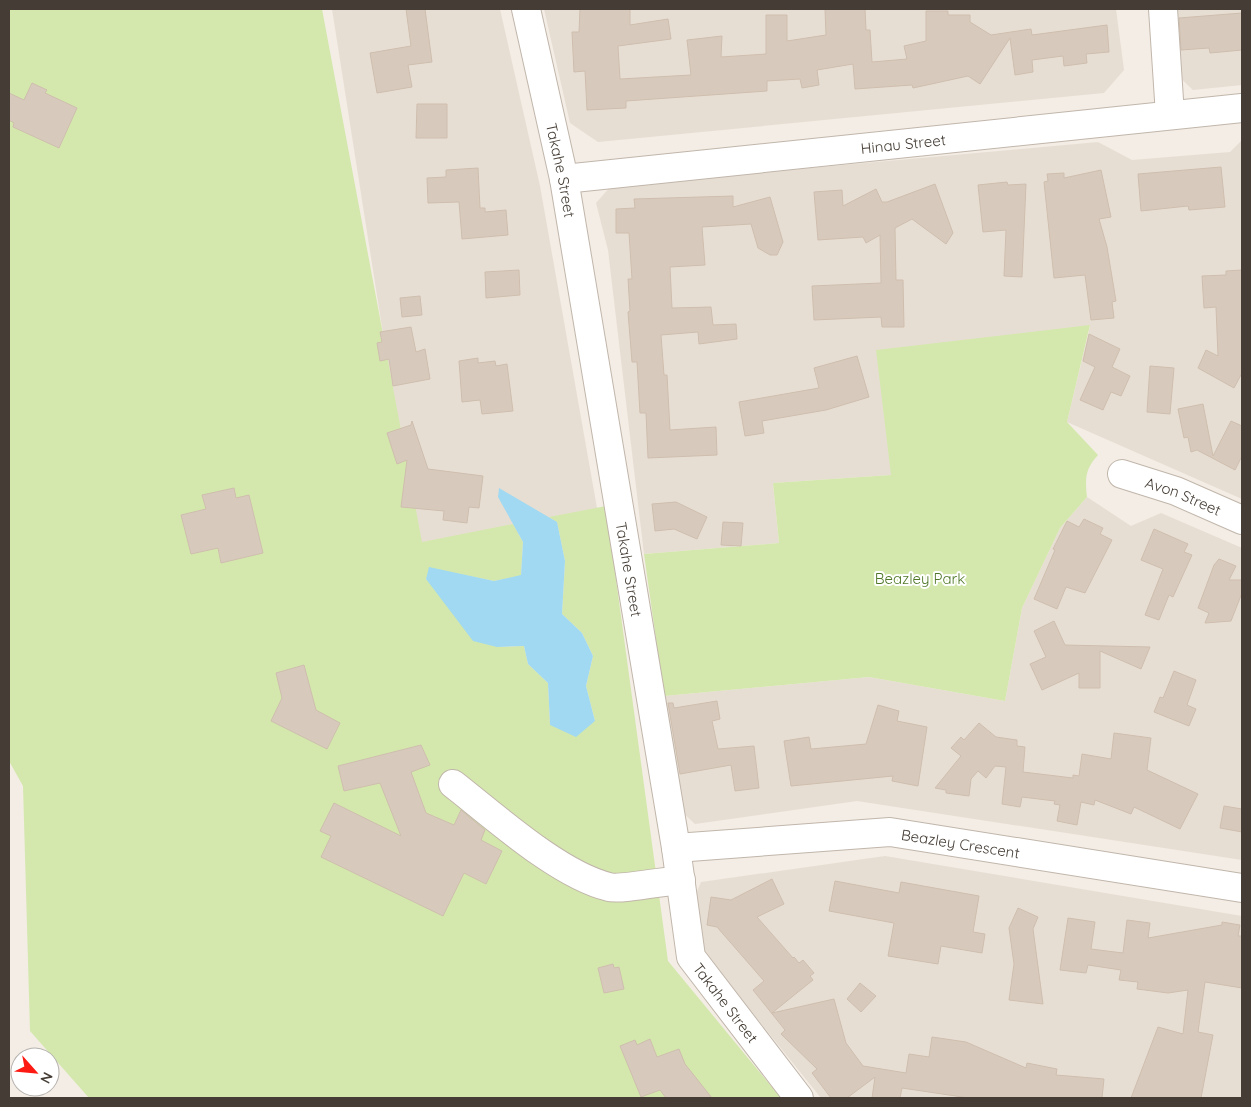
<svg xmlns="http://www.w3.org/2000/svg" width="1251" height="1107" viewBox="0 0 1251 1107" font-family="Quicksand,sans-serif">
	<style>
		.residential { fill: #e7ded3 }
		.green { fill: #d4e8ad }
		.water { fill: #a0d9f1 }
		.building { fill: #d7cabd; stroke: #cfbeae }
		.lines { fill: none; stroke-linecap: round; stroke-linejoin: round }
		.minor-casing { stroke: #c1b6ab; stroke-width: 30 }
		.minor { stroke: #fff; stroke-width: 28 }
		.labels { text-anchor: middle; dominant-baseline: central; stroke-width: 4; stroke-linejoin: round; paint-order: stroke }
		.street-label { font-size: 15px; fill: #453d35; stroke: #fff }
		.park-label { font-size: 15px; fill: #4f7727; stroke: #fff }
	</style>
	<rect width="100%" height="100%" fill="#f3ede5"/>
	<!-- residential -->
	<path class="residential" d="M332,9H500L540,186L600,525L416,544Z
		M544,9H1116L1124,70L1104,93L598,142L570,123Z
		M1171,9H1242V85L1193,90L1174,72Z
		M1242,140V499L1067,422L1090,326L891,475L773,483L779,543L644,554L608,250L596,203L611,186L1098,142L1132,160L1230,152Z
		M1087,497L1131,526L1161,513L1242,548V860L857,801L695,824L680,810L664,696L869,677L1005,701L1022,608L1060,528Z
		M885,856L1242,916V1098H821L705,954L693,901L701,882Z"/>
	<!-- green -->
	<path class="green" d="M9,9H322L422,542L513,524L523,542L521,576L494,581L430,568L426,579L497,647L524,646L528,664L548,683L550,725L595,721L586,686L593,656L582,633L562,614L565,561L557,522L549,517L606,506L668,961L781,1098H89L30,1031L23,786L9,761Z
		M1090,325L1067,422L1098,455C1085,469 1085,479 1087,497L1060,528L1022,608L1005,701L869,677L664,696L644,554L779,543L773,483L891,475L876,350Z"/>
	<!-- water -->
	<path class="water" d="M499,488L557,522L565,561L562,614L582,633L593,656L586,686L595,721L576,737L550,725L548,683L528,664L524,646L497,647L473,641L426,579L429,567L494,581L521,575L523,542L498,497Z"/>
	<!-- building -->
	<path class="building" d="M406,9H425L432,62L408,65L412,87L377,93L370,53L411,46Z
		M580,9H630V25L668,19L671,39L618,46L620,79L691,75L687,40L722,36L721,57L766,54V15H787V41L826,35L825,9H865L866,30H870L872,62L907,59L904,46L926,41V11H948V15H970V22L991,35L1031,29L1032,35L1107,25L1109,52L1086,54L1087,63L1064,66L1063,56L1032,60L1033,72L1015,75L1010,38L980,84L968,76L913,88L912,85L855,89L853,64L817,70L819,85L802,88L800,79L767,81V91L626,101V108L587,110L585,71L574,72L572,32H579Z
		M1242,13V50L1210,53L1209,48L1181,50L1179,18Z
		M32,83L47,90L45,93L77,108L59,148L13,127L14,123L9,120V93L24,100Z
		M417,104H447V138H416Z
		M1221,167L1225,207L1189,210L1188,206L1141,211L1138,174Z
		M478,168L480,208H485V212L506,210L508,235L462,239L459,202L428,203L427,178L446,177V170Z
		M1101,170L1111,217L1099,219L1107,247L1116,301L1112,302L1114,318L1091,320L1085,275L1054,278L1044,182L1048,181L1047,174L1064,173V178Z
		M1007,182L1008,185L1026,184L1022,277L1004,276L1006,230L983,232L978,185Z
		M935,184L953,233L946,244L912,219L895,228L896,280H903L904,327H882L881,317L814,320L812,286L881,283V281L880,235L866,243L863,237L818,240L814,192L842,190L843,206L876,189L882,202H887Z
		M733,196V207L770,197L783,242L777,255H770L758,248L751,224L702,227L705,265L670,267L672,308L711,307L713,325L736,324L737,339L699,344L698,332L661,335L664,375H667L670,430L716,427L717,455L648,458L646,413H640L637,362H632L628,312L630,311L628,279H632L629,233H616V209L635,208L634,199Z
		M519,270L520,295L486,298L485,272Z
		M1242,270V373L1234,388L1198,368L1206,350L1218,356L1216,307L1204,308L1202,276L1226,275V271Z
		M420,296L422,315L402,317L400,298Z
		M411,327L416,352L425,349L430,379L393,386L389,359L380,361L377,343L382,342L380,332Z
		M1089,334L1120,349L1112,367L1130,376L1121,396L1111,392L1103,410L1080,400L1095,367L1083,361Z
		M857,356L869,397L826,410L762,421L764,433L745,436L739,402L819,388L814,368Z
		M478,358V363L495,361L496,366L507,364L513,411L482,414L480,400L462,402L459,361Z
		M1150,366L1174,368L1170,414L1147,412Z
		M1203,404L1213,456L1231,421L1242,426V456L1235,470L1197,450L1191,452L1188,437L1184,438L1178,409Z
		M412,421L428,469L483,476L479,508L469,507L467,523L443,520L444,511L401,507L407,460L397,464L387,433L411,425Z
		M234,488L236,498L249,495L263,553L221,563L218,548L191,554L181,515L206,509L202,495Z
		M676,502L707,517L697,539L674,529L655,531L652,504Z
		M1084,519L1103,528L1100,534L1112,540L1085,593L1066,587L1057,609L1034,599L1055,550L1053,549L1067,521L1079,527Z
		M723,522L743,523L741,546L721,545Z
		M1154,529L1188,544L1184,552L1192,555L1173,597L1169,595L1159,620L1145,615L1163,569L1141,560Z
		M1219,559L1236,566L1229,580H1242V593L1231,621L1205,623L1209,613L1198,608L1214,565Z
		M1054,621L1065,645L1150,647L1141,669L1100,651V688H1079V673L1042,690L1030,664L1046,657L1034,631Z
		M304,665L316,710L340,723L327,749L271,721L282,698L276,673Z
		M1174,671L1196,680L1187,705L1196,709L1189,726L1154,712L1160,697L1163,698Z
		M717,701L720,719L712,721L718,749L754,746L759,788L735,791L731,765L680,774L668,703H673L674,708Z
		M878,705L899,711L897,721L927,727L918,786L892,781L893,776L791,786L784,741L809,737L811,749L866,744Z
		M979,723L996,737L1017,740V746L1025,747L1023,772L1073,778V775L1079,776L1082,754L1111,759L1114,733L1151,738L1147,770L1198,794L1180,829L1134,807L1131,814L1095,800L1094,805L1081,802L1077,825L1057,821L1060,805L1054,804L1055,801L1022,797L1020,807L1002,804L1006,767L995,766L986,778L978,771L971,779L969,796L946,793V790L935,788L961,756L951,748L961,737L964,740Z
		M421,745L430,765L411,772L426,813L454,825L461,810L485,830L481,840L502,851L486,884L464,873L443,916L321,857L331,836L320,831L334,803L401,836L380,783L344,791L338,766Z
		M1224,806L1242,809V832L1220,828Z
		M772,879L784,904L757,917L793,958L794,957L799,963L803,960L814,973L810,976L813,980L772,1013L834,999L846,1043L863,1066L906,1073L909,1054L929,1057L932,1037L966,1042L1026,1068L1027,1063L1057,1069L1056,1075L1104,1079L1102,1098H969L902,1088L900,1098H872L875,1077L847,1098H831L812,1073L817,1069L781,1034L785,1030L753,990L764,981L717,927L707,925L711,897L731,900Z
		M835,881L899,893L901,882L979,896L973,932L985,934L982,953L941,946L938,964L888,956L894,923L829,911Z
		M1018,908L1038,917L1033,929L1043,1004L1009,1000L1014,964L1009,928Z
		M1068,918L1095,922L1091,949L1123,953L1127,920L1150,923L1148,938L1222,925V922L1240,925L1238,936H1242V988L1205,982L1198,1032L1213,1035L1201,1098H1131L1158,1027L1183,1034L1188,990L1168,993L1137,989L1138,982L1119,980L1121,970L1088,965L1086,973L1060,970Z
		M613,964L614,968L619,967L624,989L604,993L598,968Z
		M860,983L876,996L861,1012L847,999Z
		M650,1039L657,1057L679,1049L685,1064L712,1098H666L660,1090L641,1097L620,1046L635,1040L637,1045Z"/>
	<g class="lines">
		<defs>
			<g id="minor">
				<path id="s1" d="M526,9L564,179L676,848L691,957L799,1098"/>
				<path d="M1163,9L1170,115"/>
				<path id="s2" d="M564,179L1242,108"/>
				<path id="s3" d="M1122,474L1176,491L1242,520"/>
				<path d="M453,784C494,816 559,875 609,887C619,890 666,881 681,880"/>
				<path id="s4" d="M676,848L890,832L1242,888"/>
			</g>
		</defs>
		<!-- minor casing -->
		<use href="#minor" class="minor-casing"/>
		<!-- minor -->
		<use href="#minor" class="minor"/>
	</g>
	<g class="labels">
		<!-- street labels -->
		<g class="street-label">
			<text stroke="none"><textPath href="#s2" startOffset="341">Hinau Street</textPath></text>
			<text stroke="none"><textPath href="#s1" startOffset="165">Takahe Street</textPath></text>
			<text stroke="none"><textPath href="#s3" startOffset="65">Avon Street</textPath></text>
			<text stroke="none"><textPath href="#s1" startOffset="570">Takahe Street</textPath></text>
			<text stroke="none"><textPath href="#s4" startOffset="286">Beazley Crescent</textPath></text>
			<text stroke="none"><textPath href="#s1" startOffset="1020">Takahe Street</textPath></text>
		</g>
		<!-- park labels -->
		<g class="park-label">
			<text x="920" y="578">Beazley Park</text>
		</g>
	</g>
	<!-- border -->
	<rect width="1251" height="1107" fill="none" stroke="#453d35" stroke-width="20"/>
	<!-- north arrow -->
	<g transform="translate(35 1072) rotate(117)"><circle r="24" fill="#ffffff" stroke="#b5b1ae"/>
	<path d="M0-4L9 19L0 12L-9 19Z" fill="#fc1a13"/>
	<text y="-8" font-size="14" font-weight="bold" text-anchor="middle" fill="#453d35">N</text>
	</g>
</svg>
